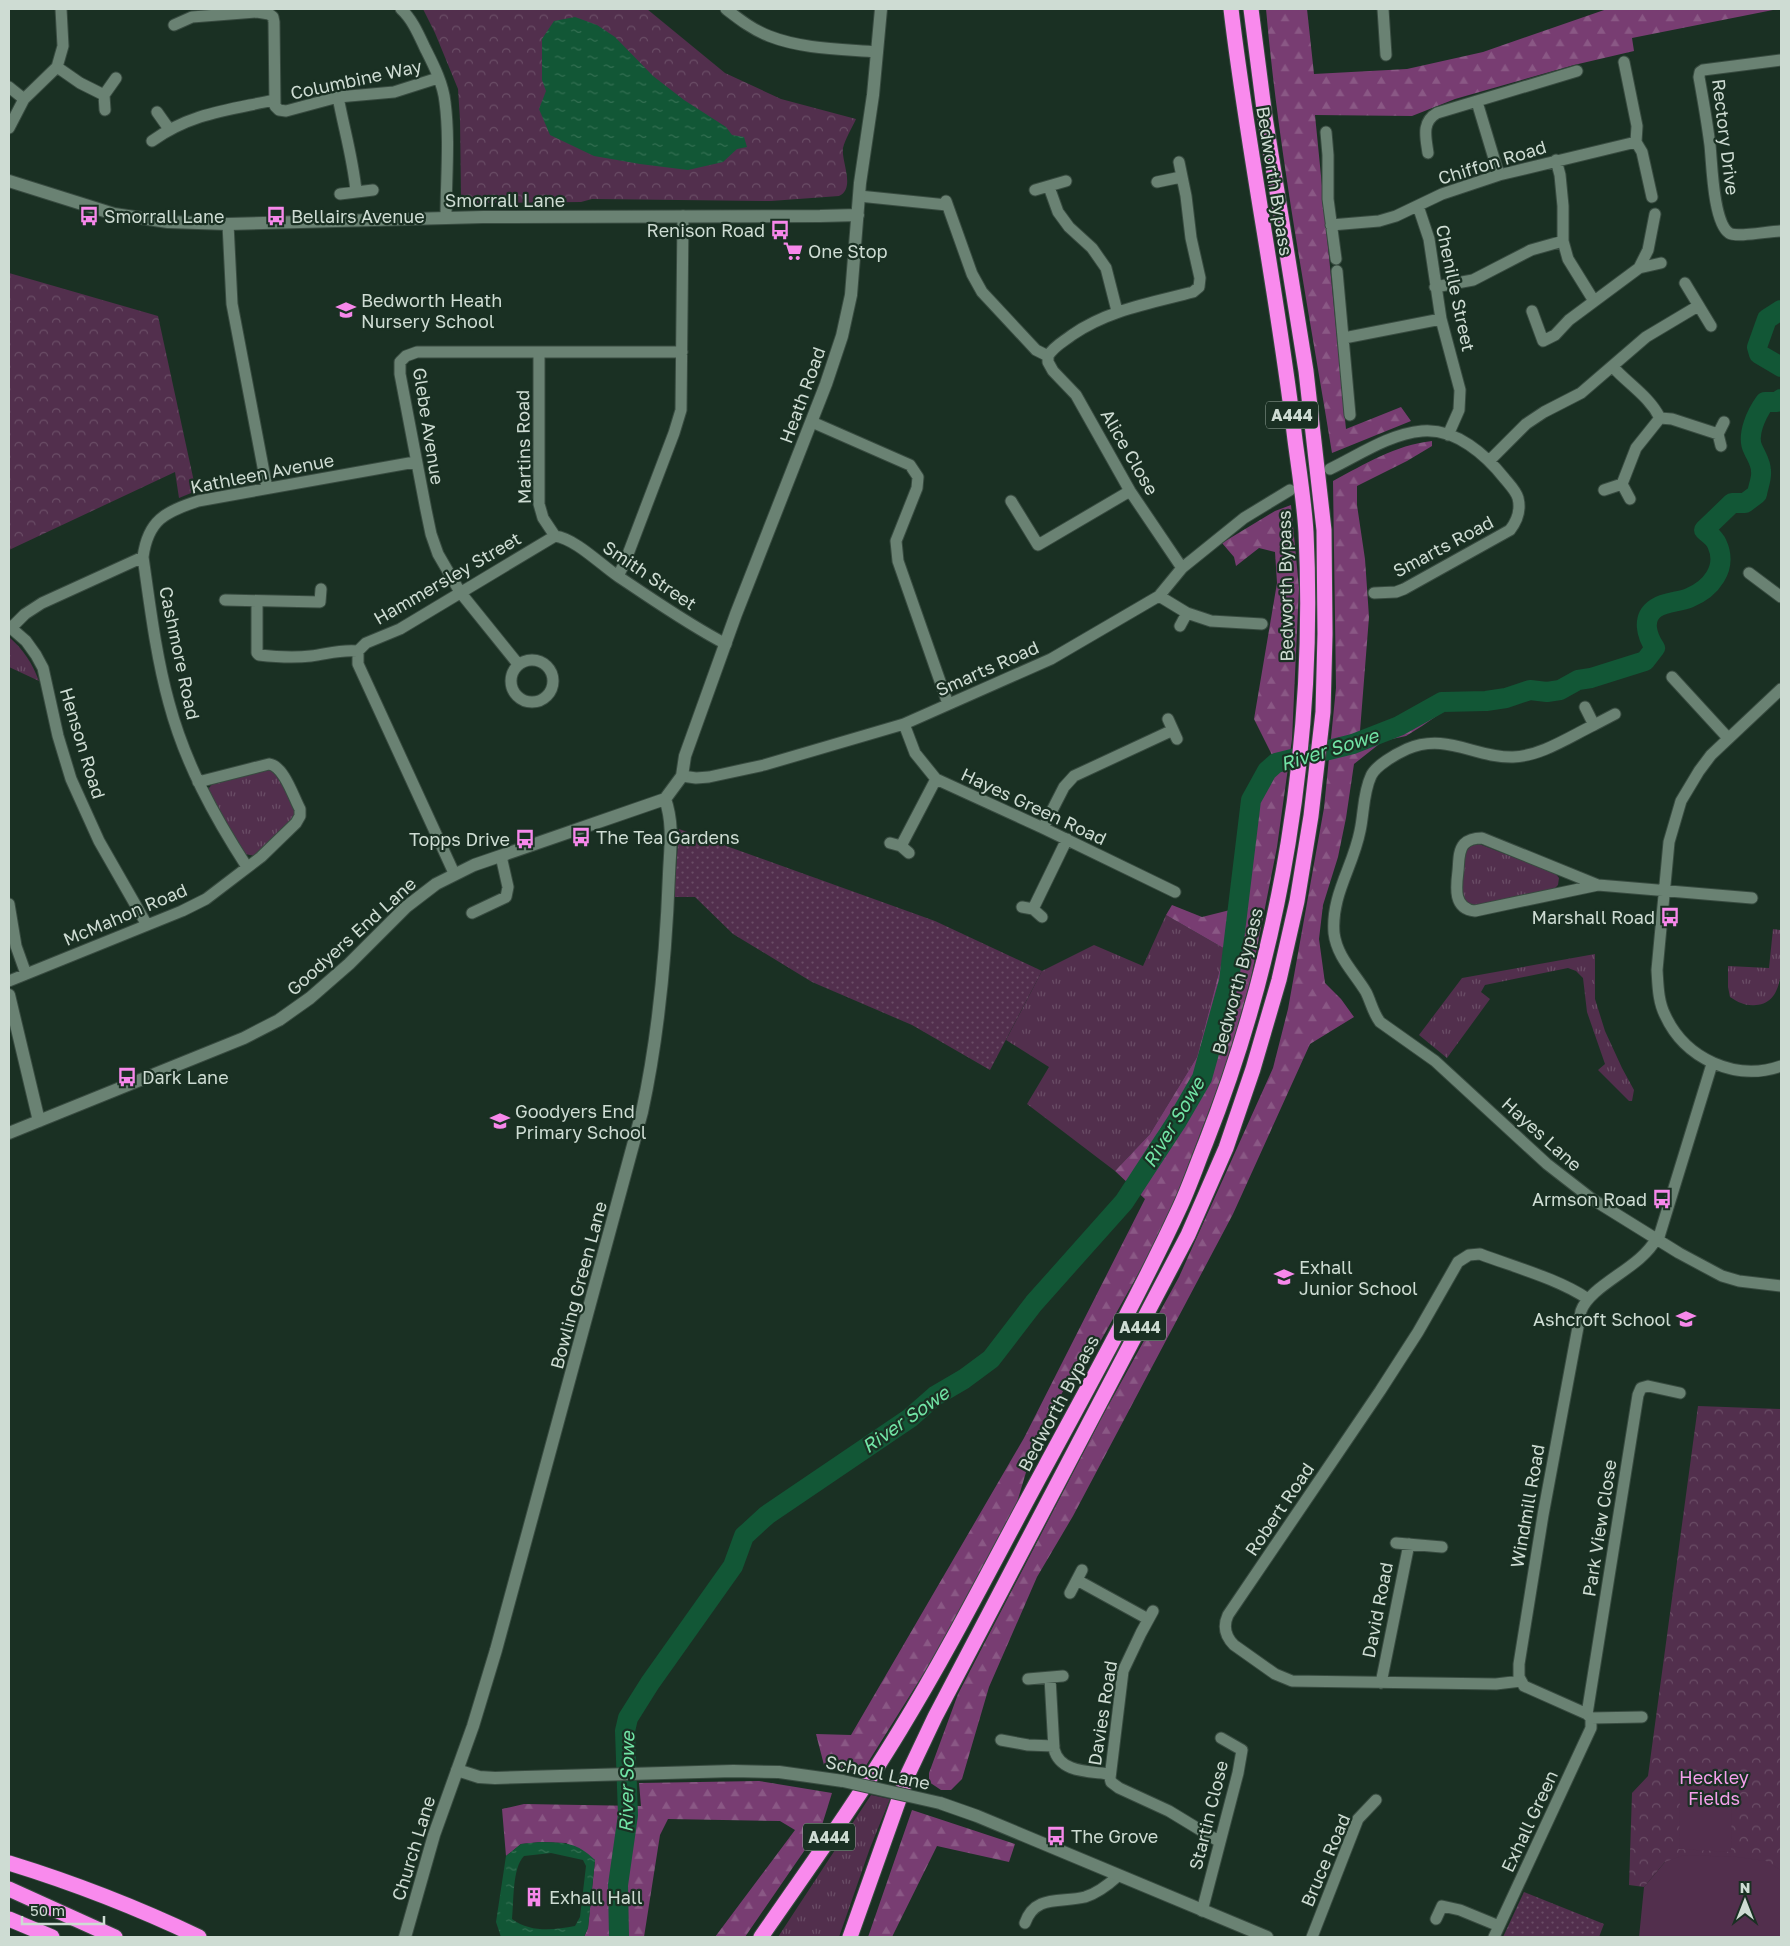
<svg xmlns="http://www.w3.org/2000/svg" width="1790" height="1946" viewBox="0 0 1790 1946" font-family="'Golos Text',sans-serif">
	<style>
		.grass { fill: url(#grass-tufts) }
		.forest { fill: url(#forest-firs) }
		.park { fill: url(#park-crowns) }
		.garden { fill: url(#garden-dots) }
		.pitch { fill: #522f4d }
		.water { fill: url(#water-ripples); fill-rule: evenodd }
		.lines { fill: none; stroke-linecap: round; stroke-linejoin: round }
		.river { stroke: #125736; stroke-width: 20 }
		.street-casing { stroke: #384b40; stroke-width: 13 }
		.secondary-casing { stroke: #384b40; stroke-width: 14 }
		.highway-casing { stroke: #384b40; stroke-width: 17 }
		.street { stroke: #6a8273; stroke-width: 11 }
		.secondary { stroke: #6a8273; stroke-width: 12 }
		.highway { stroke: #f98aed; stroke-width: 15 }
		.secondary-bridge-casing { stroke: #384b40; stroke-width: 14; stroke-linecap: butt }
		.secondary-bridge { stroke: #6a8273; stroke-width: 12 }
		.labels { text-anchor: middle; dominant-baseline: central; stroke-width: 4.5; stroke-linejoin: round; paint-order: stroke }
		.shield { fill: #1a3023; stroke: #98a89e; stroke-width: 1 }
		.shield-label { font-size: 16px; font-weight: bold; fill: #cedcd3 }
		.street-label { font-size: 18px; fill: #cedcd3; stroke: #1a3023 }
		.poi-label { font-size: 18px; fill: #cedcd3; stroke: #1a3023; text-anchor: start }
		.park-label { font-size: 18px; fill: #f59feb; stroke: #1a3023 }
		.water-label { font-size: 19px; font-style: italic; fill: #71e4a5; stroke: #1a3023 }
	</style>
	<defs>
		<pattern id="grass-tufts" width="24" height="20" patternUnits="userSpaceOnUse" patternTransform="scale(1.25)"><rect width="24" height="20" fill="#522f4d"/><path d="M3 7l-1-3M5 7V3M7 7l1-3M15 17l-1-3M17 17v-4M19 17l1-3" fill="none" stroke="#6a4d66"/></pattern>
		<pattern id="forest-firs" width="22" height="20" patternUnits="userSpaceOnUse" patternTransform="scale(1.25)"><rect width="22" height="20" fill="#783d72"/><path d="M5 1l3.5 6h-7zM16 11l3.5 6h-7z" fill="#8a5885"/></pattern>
		<pattern id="park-crowns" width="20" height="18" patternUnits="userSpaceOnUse" patternTransform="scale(1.25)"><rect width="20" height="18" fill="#522f4d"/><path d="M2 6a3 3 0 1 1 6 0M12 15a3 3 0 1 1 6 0" fill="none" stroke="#6a4d66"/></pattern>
		<pattern id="garden-dots" width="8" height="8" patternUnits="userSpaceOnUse" patternTransform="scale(1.25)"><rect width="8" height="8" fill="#522f4d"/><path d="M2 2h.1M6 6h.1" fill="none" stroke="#6a4d66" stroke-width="1.8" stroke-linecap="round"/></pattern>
		<pattern id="water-ripples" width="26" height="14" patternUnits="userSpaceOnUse" patternTransform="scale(1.25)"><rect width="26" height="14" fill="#125736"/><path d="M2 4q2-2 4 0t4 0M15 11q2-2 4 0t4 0" fill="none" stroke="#336f52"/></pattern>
	</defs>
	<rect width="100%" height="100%" fill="#1a3023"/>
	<!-- grass -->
	<path class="grass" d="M9,637C24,650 32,663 39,681L9,667Z
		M266,769L277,773L295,808L296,816L255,856L245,854L231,834L209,792V788L214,782Z
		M1479,844L1555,873L1559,878L1558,885L1553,890L1479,906C1473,905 1468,905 1464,900C1459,892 1462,856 1468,849C1471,845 1474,845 1479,844Z
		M1166,915L1225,949L1197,1057L1150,1134L1115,1171L1027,1104L1049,1067L1006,1040L1042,971L1094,945L1143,966Z
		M1773,929L1781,930C1781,953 1788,1003 1756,1005C1746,1006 1739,1003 1730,997L1728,987V966L1769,968Z
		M1595,954V999L1605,1031L1622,1068L1634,1090L1632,1101H1629L1598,1070L1605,1064L1587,1012L1583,978L1576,971L1568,968L1485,985L1481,992L1490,999L1447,1058L1419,1035L1462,978Z
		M871,1795L890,1799L870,1848L839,1937H778Z"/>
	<!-- forest -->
	<path class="forest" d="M1266,9H1307L1314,74L1407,69L1483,52L1607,9H1778L1632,38L1634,51L1574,65L1455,99L1412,116L1315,115L1346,429L1401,407L1411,421L1332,453C1308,305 1279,158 1266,9Z
		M1432,441V446L1407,461L1357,486V505L1365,559L1369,617L1360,731C1391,734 1407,718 1430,701L1441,708L1438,715L1422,726L1406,736L1383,741L1354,764L1346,818L1338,857L1323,905L1319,939L1325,983L1341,999L1354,1017L1310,1044L1233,1214L1073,1516L1037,1577L989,1687L962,1779L951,1790H941L929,1782V1773L958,1694L1102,1417L1179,1277L1273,1068L1288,1009L1324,808L1336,688L1333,481C1365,464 1395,445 1432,441Z
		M1291,505L1299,588L1292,739L1277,847L1251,978L1228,1061L1165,1226L1091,1358L1073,1373L1024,1462L1027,1469L1015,1509L944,1641L862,1772L824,1765L816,1734L851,1735L1024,1438L1145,1199L1115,1171L1150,1134L1197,1057L1225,949L1166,915L1172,905L1202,917L1238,908L1249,830L1251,800L1267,771L1276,763L1254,719L1277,583L1275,552L1259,548L1236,566L1234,557L1222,543L1275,511Z
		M759,1781L832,1793L822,1825L745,1937H715L795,1830L780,1821L668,1819L660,1835L644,1937H584L588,1928L595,1860L566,1843L541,1842L521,1844L506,1856L502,1809L524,1804L641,1806L639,1783Z
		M912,1810L1015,1844L1009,1862L937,1846L892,1937H868Z"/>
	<!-- park -->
	<path class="park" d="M423,9H647L725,73L781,99L856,119C852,128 845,139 843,148C841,162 856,188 839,196L771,201L592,199L581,202L477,203L464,201L461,196L460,120L458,89L435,33Z
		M9,273L158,316L196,491L179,498L175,472L9,550Z
		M1698,1406L1781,1409V1870L1665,1862L1644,1887L1629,1885L1632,1793L1648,1776Z"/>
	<!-- garden -->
	<path class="garden" d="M679,829L935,921L1042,971L990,1070L912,1025L812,982L733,934L695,897H674Z
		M1524,1892L1604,1924L1599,1937H1503Z"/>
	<!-- pitch -->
	<path class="pitch" d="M1680,1789L1732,1792L1731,1852L1679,1849Z
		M1684,1855L1737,1857L1766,1861L1781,1870V1937H1639L1644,1887L1665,1862Z"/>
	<!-- water -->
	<path class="water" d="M575,17L597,25L615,37L653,76L684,100L726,127L732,135L744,137L747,147L737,149L723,162L688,170L640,164L594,156L550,135L539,109L546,91L542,80V39L554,21Z
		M541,1842C567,1843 576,1842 595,1860L588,1928L584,1937H501L496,1922L506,1856L521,1844ZM551,1853L583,1860L586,1866L580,1917L575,1926C554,1930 531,1933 512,1919C514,1902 512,1868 524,1856Z"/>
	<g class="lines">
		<!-- river -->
		<path class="river" d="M1781,310L1767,319L1757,347L1759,354L1781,367
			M619,1937L618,1885L628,1815L625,1731L628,1718L650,1683L733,1566L744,1536L767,1515L910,1418L935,1396L964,1379L991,1359L1034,1303L1124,1202L1177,1121L1202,1078L1229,981L1251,800L1267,771L1276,763L1353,744L1399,726L1442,702L1486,701L1506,698L1530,690L1547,692L1560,690L1578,680L1591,678L1645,661L1655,648C1647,636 1641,618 1656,608C1665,602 1679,602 1689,598C1711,589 1728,568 1717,544C1714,537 1709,535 1704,530L1732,503H1745L1757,494C1758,487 1762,478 1761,471C1761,463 1756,456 1753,449C1746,435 1757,413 1765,402H1777L1781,399"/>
		<defs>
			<path id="street" d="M401,9C412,19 418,33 425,48C433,64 443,83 445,102C450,140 446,179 446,217
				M726,9C739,19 753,30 769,36C802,49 841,49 877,52
				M1383,9L1386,55
				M174,25L192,17L257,12L269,14L273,17L274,22L275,106L279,110L286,111L338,97L394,92L438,78
				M1781,60L1703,70L1700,72L1699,77C1703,99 1707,122 1710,145C1712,163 1713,222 1729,233C1737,238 1769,231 1781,231
				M1624,62L1637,126L1636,142L1642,152L1652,197
				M57,67L80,83L104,95
				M9,87L24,99
				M338,97C344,129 353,159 356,191
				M1477,102L1499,175
				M105,110L104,95L116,78
				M157,112L169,129
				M9,128L24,99L57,67L63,46L61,9
				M1326,132L1328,155V199L1336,259
				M152,141C191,113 229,110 274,100
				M1428,153C1426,138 1421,122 1437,113L1577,71
				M1556,160L1560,175L1563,206V241L1568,259L1594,301
				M1157,182L1181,177
				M1049,187L1058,212L1069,227L1092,248L1106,268L1117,311
				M1035,190L1066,181
				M340,194L373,190
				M859,196L947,205
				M946,201L972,274L982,292L1036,350L1048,356V362L1053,371L1076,395L1130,491L1182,568
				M1418,206L1429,239L1441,319L1460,390L1459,410L1448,435
				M228,224L232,304L267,488
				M1331,225L1379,221L1396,216L1442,194L1499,175L1636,142
				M1639,268L1661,263
				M1337,271L1350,415
				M1685,283L1711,326
				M1435,287L1473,280L1531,250L1563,241
				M1532,311L1543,341L1555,335L1569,320L1639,268L1648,250L1655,214
				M1344,338L1441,319
				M539,353V504L543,518L555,536
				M1048,356C1054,346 1063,342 1072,335C1108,310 1151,303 1193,292L1199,287L1200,278L1191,238L1186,196L1179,162
				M1612,366C1628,384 1649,396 1660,418L1672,419L1718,434
				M812,422L910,465L918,477L917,488L896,541L898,561L948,704
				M1721,446L1718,434L1724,422
				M1490,460L1526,424L1544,412L1581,393L1646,337L1698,306
				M1330,469C1359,455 1389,434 1422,431C1456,428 1486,455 1505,479C1510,485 1516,491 1518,498C1521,510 1517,521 1510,530L1404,589L1396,592L1374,593
				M1604,490L1622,484
				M1630,499L1622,484L1636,448L1660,418
				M1011,501L1038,545L1130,491
				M555,536C576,539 601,565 619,577C654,600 689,625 726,644
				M1749,573L1781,597
				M618,576L625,562L674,433L681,410L683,216
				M1159,596L1187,613L1211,621L1262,624
				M225,600L320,602L321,589
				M257,601V653L259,655C277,657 293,658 311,656C327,654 341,649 358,651
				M9,626L11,628L25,614L42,603L143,557
				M1180,626L1187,613
				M11,628L26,641L36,655L43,668L58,736L71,779L99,841L147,925
				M511 681a21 21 0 1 1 42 0a21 21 0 1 1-42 0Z
				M518,664L460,592L438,554L431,534L426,510L400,374V362L406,356L417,352H682
				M1672,677L1728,738
				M1781,689L1711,755L1699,771L1681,801L1669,842L1657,970C1658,985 1658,1001 1665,1015C1685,1059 1736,1082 1781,1066
				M1585,707L1594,725L1615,714
				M1168,719L1177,739
				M904,724L915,753L936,779L1043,828L1175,892
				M1594,725C1569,737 1541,756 1513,757C1475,758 1446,732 1407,749C1396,754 1375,766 1371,776C1363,793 1364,813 1360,831C1353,867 1331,895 1334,933C1337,957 1354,972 1366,992C1371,1002 1373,1013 1380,1022L1435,1061L1547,1164L1592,1199L1679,1253L1722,1276L1739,1281L1781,1286
				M682,776L696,778L709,777L764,765L904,724L1051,659L1159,596L1182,568L1244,518L1290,490
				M1043,828L1064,787L1074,776L1173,730
				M890,843L901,846L909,853
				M901,846L936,779
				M247,867C214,816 185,763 169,703C156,656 150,606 143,557C148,520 165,512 198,501L415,462
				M454,873L358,664V651L366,643L400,629L555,536
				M1598,885L1475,911C1453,909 1456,887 1458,871C1459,862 1458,851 1464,844C1469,839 1476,838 1482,838L1598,885L1752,898
				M9,904L16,946L26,974
				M1022,907L1033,909L1042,917
				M1033,909L1067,839
				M472,913L506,897L508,887L501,856
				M9,981L182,911L206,899L261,857L296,823L300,816V809C293,796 284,766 269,764L198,782
				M1658,1240L1712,1064
				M1396,1543L1442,1547
				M1077,1580L1148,1619
				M1070,1593L1082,1570
				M1153,1611L1141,1633L1123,1671L1110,1778L1111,1782L1119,1788L1169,1811L1220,1842
				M1050,1678L1054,1749C1060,1773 1089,1771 1109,1774
				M1028,1679L1063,1676
				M1521,1681L1496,1684L1292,1681L1275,1674L1234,1645C1225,1636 1223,1626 1228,1615L1380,1391L1418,1332L1458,1262L1469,1255L1480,1254C1514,1267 1559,1279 1588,1299
				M1381,1683L1409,1544
				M1587,1714L1638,1395L1641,1388L1648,1386L1680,1393
				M1591,1718L1587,1714L1524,1686L1519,1677V1664L1543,1515L1581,1311C1590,1285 1641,1268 1656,1239
				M1591,1718L1642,1717
				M1001,1740L1028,1745L1054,1746
				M1202,1911L1238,1773L1242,1750L1221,1738
				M1436,1919L1442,1906L1460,1910L1499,1926
				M1025,1923C1035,1894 1061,1903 1085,1897C1098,1893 1108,1885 1118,1876
				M1312,1937L1358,1819L1376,1800
				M1494,1937L1584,1743L1591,1728V1718"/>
			<path id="secondary" d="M9,181L114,214L168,222L228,224L483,217L820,216L858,215
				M665,799L682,776L685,756L736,614L826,384L842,336L851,295L860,183L873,95L881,9
				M9,995L39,1121
				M9,1133L244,1038L279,1020L310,998L349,964L406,907L436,884L474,865L665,799
				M457,1770L479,1777L495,1778L733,1771L779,1772L843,1781
				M940,1803L977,1816L1267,1937
				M405,1937L434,1835L473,1726L496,1650L642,1112C659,1034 666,954 669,874C670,849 674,824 665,799"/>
			<path id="highway" d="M9,1863C74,1883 138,1908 199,1937
				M9,1889L115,1937
				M9,1919L52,1937
				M761,1937C808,1869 857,1801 900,1730C952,1645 997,1555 1045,1467C1091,1382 1138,1297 1179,1209C1189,1188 1197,1164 1206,1142C1282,949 1316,739 1306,532C1304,501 1299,470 1295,440C1278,295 1248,153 1231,9
				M850,1937L908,1774L935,1717L1188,1235L1226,1148L1253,1069L1279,980L1297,901L1311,816L1323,712L1325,634L1324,530L1306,371L1265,117L1251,9"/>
		</defs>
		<!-- street casing -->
		<use href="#street" class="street-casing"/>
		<!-- secondary casing -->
		<use href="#secondary" class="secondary-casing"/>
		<!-- highway casing -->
		<use href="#highway" class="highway-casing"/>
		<!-- street -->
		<use href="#street" class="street"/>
		<!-- secondary -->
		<use href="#secondary" class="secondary"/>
		<!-- highway -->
		<use href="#highway" class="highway"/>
		<defs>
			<path id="secondary-bridge" d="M843,1781L940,1803"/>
		</defs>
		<!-- secondary-bridge casing -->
		<use href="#secondary-bridge" class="secondary-bridge-casing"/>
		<!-- secondary-bridge -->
		<use href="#secondary-bridge" class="secondary-bridge"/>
	</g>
	<!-- icons -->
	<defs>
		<symbol id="bus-bare" viewBox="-9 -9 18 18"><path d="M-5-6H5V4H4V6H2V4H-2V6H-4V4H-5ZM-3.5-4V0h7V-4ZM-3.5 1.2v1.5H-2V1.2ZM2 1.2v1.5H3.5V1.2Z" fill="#f788eb" stroke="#1a3023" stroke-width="2.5" paint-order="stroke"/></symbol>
		<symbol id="supermarket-bare" viewBox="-9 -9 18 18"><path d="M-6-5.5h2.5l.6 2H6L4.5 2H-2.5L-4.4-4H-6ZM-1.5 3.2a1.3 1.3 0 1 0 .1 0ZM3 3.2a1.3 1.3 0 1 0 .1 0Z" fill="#f788eb" stroke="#1a3023" stroke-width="2.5" paint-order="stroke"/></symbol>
		<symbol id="school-bare" viewBox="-9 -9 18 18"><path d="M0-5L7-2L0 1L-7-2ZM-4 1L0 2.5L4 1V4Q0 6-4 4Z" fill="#f788eb" stroke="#1a3023" stroke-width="2.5" paint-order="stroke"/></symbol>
		<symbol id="building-bare" viewBox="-9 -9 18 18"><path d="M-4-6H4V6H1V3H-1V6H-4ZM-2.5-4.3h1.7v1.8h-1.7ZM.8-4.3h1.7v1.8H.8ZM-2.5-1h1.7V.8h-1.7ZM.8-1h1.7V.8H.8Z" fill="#f788eb" stroke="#1a3023" stroke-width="2.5" paint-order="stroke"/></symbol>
	</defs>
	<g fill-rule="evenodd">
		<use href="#bus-bare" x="75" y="202" width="28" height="28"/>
		<use href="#bus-bare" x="262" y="202" width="28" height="28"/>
		<use href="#bus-bare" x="766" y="216" width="28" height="28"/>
		<use href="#supermarket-bare" x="779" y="237" width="28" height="28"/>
		<use href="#school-bare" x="332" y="296" width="28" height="28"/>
		<use href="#bus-bare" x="567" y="823" width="28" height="28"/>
		<use href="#bus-bare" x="511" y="825" width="28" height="28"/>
		<use href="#bus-bare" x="1656" y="903" width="28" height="28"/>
		<use href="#bus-bare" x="113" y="1063" width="28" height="28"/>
		<use href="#school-bare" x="486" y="1107" width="28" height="28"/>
		<use href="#bus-bare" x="1648" y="1185" width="28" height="28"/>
		<use href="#school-bare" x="1270" y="1263" width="28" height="28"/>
		<use href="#school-bare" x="1672" y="1305" width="28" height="28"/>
		<use href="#bus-bare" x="1042" y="1822" width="28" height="28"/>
		<use href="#building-bare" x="520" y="1883" width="28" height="28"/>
	</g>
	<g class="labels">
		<!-- shield labels -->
		<g class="shield">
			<rect x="1266" y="401.5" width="52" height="27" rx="4"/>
			<rect x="1114" y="1313.5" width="52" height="27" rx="4"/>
			<rect x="803" y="1823.5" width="52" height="27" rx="4"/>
		</g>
		<g class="shield-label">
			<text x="1292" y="415">A444</text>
			<text x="1140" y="1327">A444</text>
			<text x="829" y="1837">A444</text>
		</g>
		<!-- street labels -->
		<g class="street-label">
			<text transform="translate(356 79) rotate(-12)">Columbine Way</text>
			<text transform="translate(1726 137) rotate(83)">Rectory Drive</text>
			<text transform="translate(1492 162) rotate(-17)">Chiffon Road</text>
			<text transform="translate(1275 181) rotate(81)">Bedworth Bypass</text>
			<text x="505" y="200">Smorrall Lane</text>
			<text transform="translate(1456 288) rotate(78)">Chenille Street</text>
			<text transform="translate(802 395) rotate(-70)">Heath Road</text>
			<text transform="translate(429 426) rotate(81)">Glebe Avenue</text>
			<text transform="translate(523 447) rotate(-91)">Martins Road</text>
			<text transform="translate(1130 452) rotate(60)">Alice Close</text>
			<text transform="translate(262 473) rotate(-11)">Kathleen Avenue</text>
			<text transform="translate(1443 546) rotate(-28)">Smarts Road</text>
			<text transform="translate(650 575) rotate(34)">Smith Street</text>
			<text transform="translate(447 578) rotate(-30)">Hammersley Street</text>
			<text transform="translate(1285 586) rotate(-91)">Bedworth Bypass</text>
			<text transform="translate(180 653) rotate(78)">Cashmore Road</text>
			<text transform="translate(987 668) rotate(-24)">Smarts Road</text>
			<text transform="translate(83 743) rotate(73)">Henson Road</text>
			<text transform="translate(1034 806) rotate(25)">Hayes Green Road</text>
			<text transform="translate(125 914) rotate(-23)">McMahon Road</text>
			<text transform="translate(351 936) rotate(-42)">Goodyers End Lane</text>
			<text transform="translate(1237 981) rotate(-75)">Bedworth Bypass</text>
			<text transform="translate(1542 1134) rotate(42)">Hayes Lane</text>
			<text transform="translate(578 1285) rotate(-75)">Bowling Green Lane</text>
			<text transform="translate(1058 1403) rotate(-62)">Bedworth Bypass</text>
			<text transform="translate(1527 1506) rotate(-80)">Windmill Road</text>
			<text transform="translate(1279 1509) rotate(-56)">Robert Road</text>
			<text transform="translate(1599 1528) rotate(-81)">Park View Close</text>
			<text transform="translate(1377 1610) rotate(-79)">David Road</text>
			<text transform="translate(1102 1713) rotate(-81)">Davies Road</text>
			<text transform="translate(878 1772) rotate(12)">School Lane</text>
			<text transform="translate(1208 1815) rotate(-76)">Startin Close</text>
			<text transform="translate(1529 1821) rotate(-65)">Exhall Green</text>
			<text transform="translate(413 1848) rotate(-73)">Church Lane</text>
			<text transform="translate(1325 1860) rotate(-67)">Bruce Road</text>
		</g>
		<!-- poi labels -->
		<g class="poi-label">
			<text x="104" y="216">Smorrall Lane</text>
			<text x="291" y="216">Bellairs Avenue</text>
			<text x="765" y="230" text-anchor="end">Renison Road</text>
			<text x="808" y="251">One Stop</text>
			<text x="361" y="300">Bedworth Heath<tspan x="361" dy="21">Nursery School</tspan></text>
			<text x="596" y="837">The Tea Gardens</text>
			<text x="510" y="839" text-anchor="end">Topps Drive</text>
			<text x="1655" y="917" text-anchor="end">Marshall Road</text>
			<text x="142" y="1077">Dark Lane</text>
			<text x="515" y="1111">Goodyers End<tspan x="515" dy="21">Primary School</tspan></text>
			<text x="1647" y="1199" text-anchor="end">Armson Road</text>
			<text x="1299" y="1267">Exhall<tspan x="1299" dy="21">Junior School</tspan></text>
			<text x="1671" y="1319" text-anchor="end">Ashcroft School</text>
			<text x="1071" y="1836">The Grove</text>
			<text x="549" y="1897">Exhall Hall</text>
		</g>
		<!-- park labels -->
		<g class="park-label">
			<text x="1714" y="1777">Heckley<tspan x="1714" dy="21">Fields</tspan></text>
		</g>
		<!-- water labels -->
		<g class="water-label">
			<text transform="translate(1329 749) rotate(-17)">River Sowe</text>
			<text transform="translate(1173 1122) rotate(-59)">River Sowe</text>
			<text transform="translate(905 1419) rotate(-35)">River Sowe</text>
			<text transform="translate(626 1782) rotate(-89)">River Sowe</text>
		</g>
	</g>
	<!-- border -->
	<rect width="1790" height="1946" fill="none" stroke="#cedcd3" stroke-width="20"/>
	<!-- north arrow -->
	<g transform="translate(1745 1901)" stroke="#1a3023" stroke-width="4" paint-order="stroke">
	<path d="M0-4L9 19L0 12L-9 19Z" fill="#cedcd3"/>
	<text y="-8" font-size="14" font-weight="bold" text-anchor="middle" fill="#cedcd3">N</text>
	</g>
	<!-- scale -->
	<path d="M22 1916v8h82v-8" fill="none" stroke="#cedcd3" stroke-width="2.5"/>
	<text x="30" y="1916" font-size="15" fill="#cedcd3" stroke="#1a3023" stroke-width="4" paint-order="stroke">50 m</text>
</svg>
